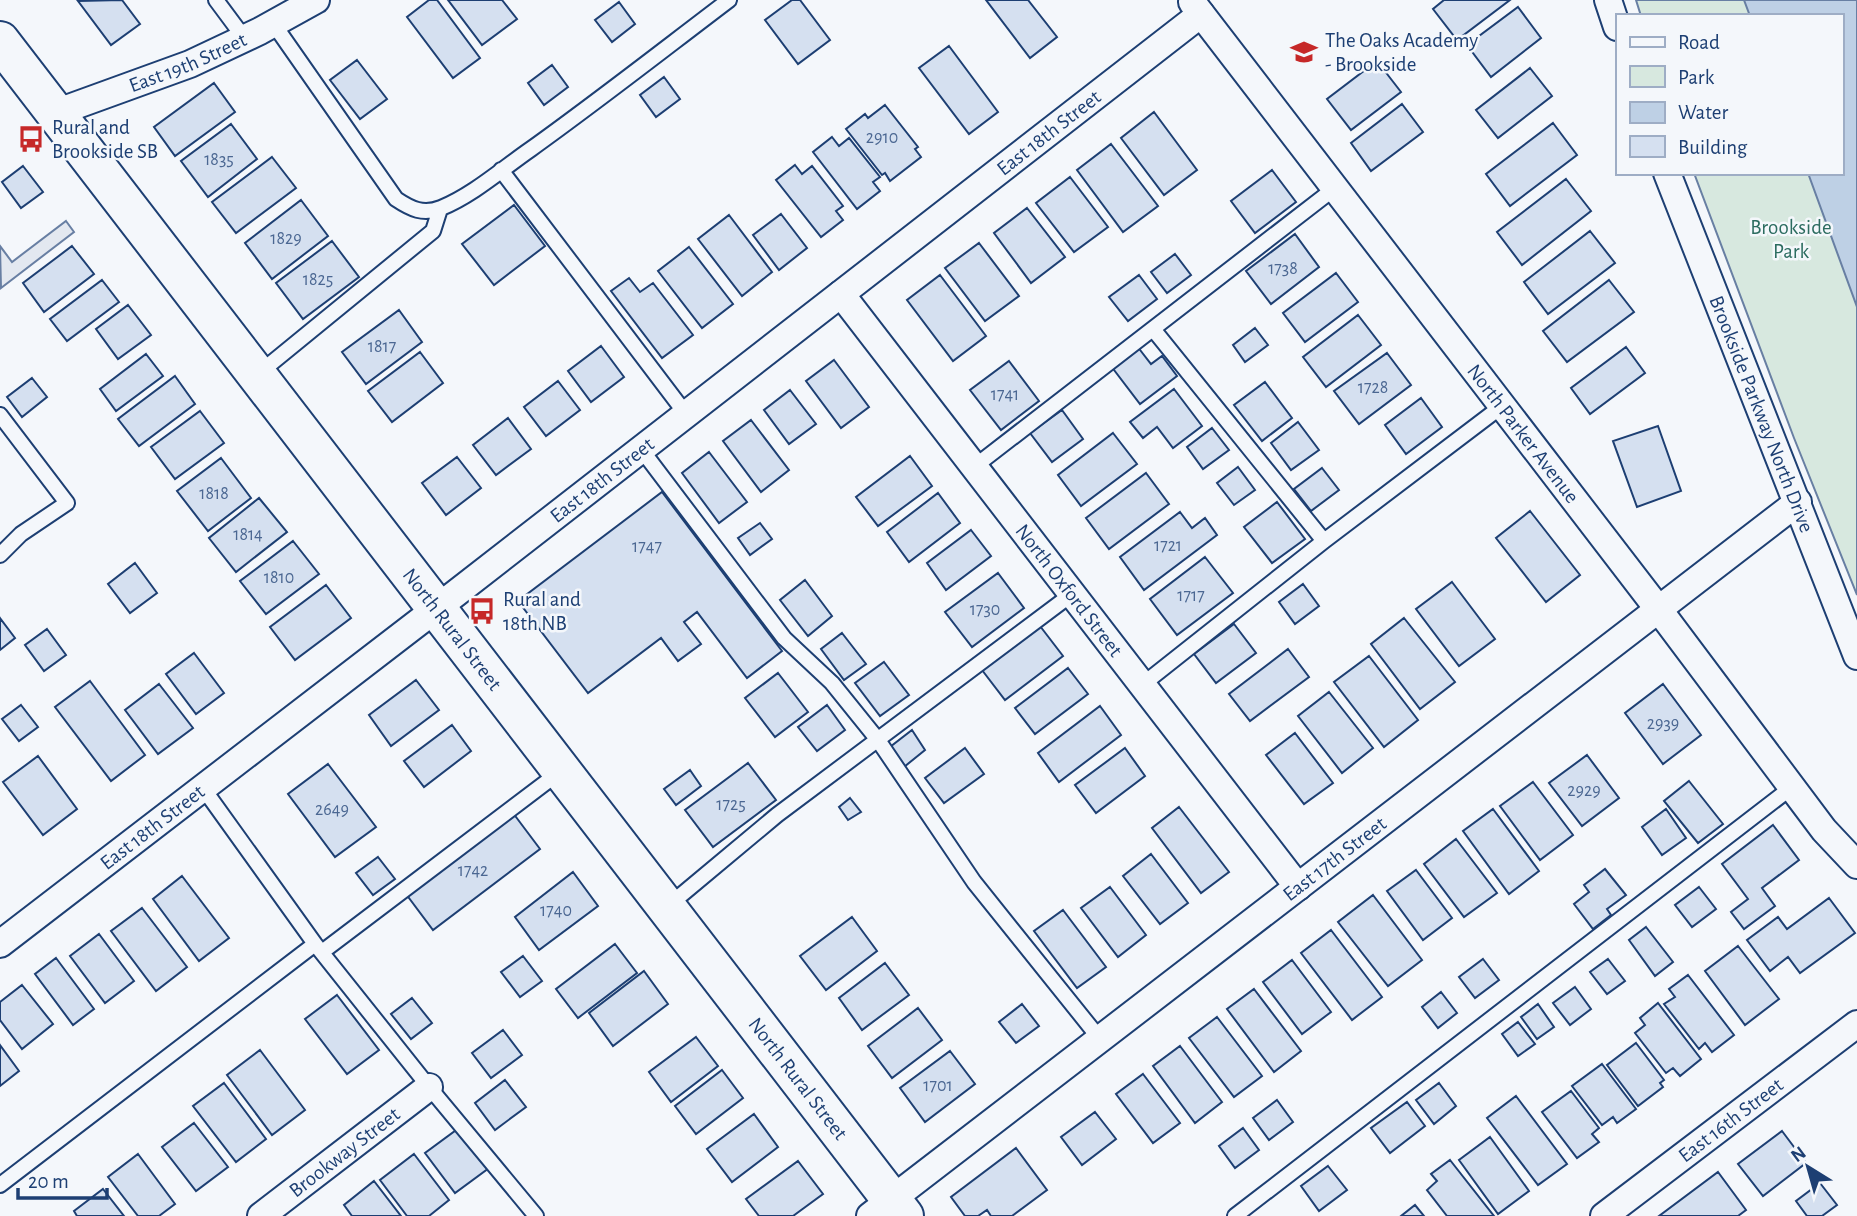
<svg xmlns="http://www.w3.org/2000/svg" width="1857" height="1216" viewBox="0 0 1857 1216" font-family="'Alegreya Sans',sans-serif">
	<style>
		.green { fill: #d7e8df; stroke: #687fa3; stroke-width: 2 }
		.parking { fill: #e3e8f0; stroke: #687fa3; stroke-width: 2 }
		.water { fill: #bed0e5; stroke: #687fa3; stroke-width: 2 }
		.building { fill: #d5e0f0; stroke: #1d3f73; stroke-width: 2 }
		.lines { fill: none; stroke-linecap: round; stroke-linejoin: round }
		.lane-casing { stroke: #1d3f73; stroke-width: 18 }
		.street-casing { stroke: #1d3f73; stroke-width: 30 }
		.secondary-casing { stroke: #1d3f73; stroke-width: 42 }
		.lane { stroke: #f4f7fb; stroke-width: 14 }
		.street { stroke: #f4f7fb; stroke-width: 26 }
		.secondary { stroke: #f4f7fb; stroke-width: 38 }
		.labels { text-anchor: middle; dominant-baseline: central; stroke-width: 5; stroke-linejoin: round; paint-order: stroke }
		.number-label { font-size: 18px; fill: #4b6792 }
		.poi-label { font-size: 21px; fill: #1d3f73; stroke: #f4f7fb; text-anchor: start }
		.street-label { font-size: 21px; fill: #1d3f73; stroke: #f4f7fb }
		.park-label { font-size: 21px; fill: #2c6c60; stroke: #f4f7fb }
	</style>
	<rect width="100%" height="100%" fill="#f4f7fb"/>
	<!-- green -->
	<path class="green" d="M1636,0H1857V595L1794,438L1694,173H1841V16H1641Z"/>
	<!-- parking -->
	<path class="parking" d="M66,221L74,232L1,288L0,246L12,262Z"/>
	<!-- water -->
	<path class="water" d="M1744,0H1857V307L1808,173H1841V16H1750Z"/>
	<!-- building -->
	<path class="building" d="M122,0L140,24L111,45L78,1Z
		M429,0H437L480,58L453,78L407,17Z
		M448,0H502L517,19L482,45Z
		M792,0H800L830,40L798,64L765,20Z
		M986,0H1028L1057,37L1030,58Z
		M1444,0H1510L1457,40L1433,9Z
		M619,2L635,24L612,42L595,20Z
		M1518,7L1541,38L1491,77L1467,45Z
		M949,46L998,112L969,134L919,68Z
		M357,60L387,99L360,119L330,80Z
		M1377,61L1401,92L1351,130L1327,99Z
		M552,65L568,87L544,105L528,83Z
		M1530,68L1552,96L1498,138L1476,110Z
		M664,77L680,99L656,117L640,95Z
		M214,83L235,112L175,156L154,127Z
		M1402,104L1423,132L1371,171L1351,143Z
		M885,105L918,147L915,149L921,157L890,181L885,173L882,175L846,129L865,114L868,118Z
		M1154,112L1197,170L1164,195L1121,138Z
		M1553,123L1577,155L1510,206L1486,174Z
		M231,124L257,159L208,197L181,161Z
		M832,137L839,146L849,138L880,177L873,182L880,191L857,209L813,152Z
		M1111,144L1158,206L1123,232L1077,170Z
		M272,157L296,188L236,233L212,202Z
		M795,165L802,174L812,166L843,206L836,211L843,220L821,237L776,180Z
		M23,166L43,192L21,208L2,182Z
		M1272,170L1296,202L1255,233L1231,201Z
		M1070,177L1108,227L1074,252L1036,203Z
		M1566,179L1591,211L1522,265L1497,232Z
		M301,200L328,236L272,279L245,243Z
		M514,205L545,246L494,285L462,244Z
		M1027,208L1065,257L1031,283L994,233Z
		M781,214L807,248L779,270L753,235Z
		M729,215L772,272L742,296L698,239Z
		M1590,231L1615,263L1548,314L1524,282Z
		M1295,234L1319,267L1271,304L1246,271Z
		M332,241L359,277L303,319L276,283Z
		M979,243L1019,296L985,321L945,268Z
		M72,246L94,274L44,312L23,283Z
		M689,247L733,304L702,328L658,271Z
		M1175,254L1191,275L1167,293L1151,272Z
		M1336,273L1358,302L1305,342L1283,313Z
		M940,275L986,336L953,361L907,300Z
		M1139,275L1157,299L1128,321L1109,297Z
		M629,278L640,292L653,283L693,335L662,358L611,291Z
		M102,280L119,302L67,341L50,319Z
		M1609,280L1634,312L1567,362L1543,331Z
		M128,305L151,335L118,359L96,329Z
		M399,310L422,342L366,384L342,352Z
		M1358,315L1381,345L1326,387L1303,357Z
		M1255,328L1268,345L1245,362L1233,345Z
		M601,346L624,377L591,402L568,371Z
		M1137,346L1151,364L1162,356L1177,376L1140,404L1111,366Z
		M1626,347L1645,373L1590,414L1571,388Z
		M420,352L443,383L392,422L368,391Z
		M1387,353L1411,385L1359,424L1334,391Z
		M146,354L163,376L116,411L100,389Z
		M834,360L869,407L841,428L806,381Z
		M1009,361L1039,401L1001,430L970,390Z
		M175,376L195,404L139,446L118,419Z
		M32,378L47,397L22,417L7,397Z
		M558,381L580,410L546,436L524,407Z
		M1265,382L1292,418L1262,441L1234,405Z
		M1174,389L1202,426L1173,448L1157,427L1143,438L1130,422Z
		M790,390L816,424L789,444L764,410Z
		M1421,398L1442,427L1406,454L1385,425Z
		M1062,410L1083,439L1052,462L1030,433Z
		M200,411L224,443L175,479L151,447Z
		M508,418L531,449L496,475L473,445Z
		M751,420L789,470L761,492L723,441Z
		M1298,422L1319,450L1291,470L1271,443Z
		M1658,426L1681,491L1637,507L1613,441Z
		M1212,428L1229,450L1203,469L1187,447Z
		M1113,433L1137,464L1081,506L1058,475Z
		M709,452L747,502L719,523L682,473Z
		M910,456L932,486L878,526L856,497Z
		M457,457L481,488L446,515L422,483Z
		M221,458L251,498L208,531L177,491Z
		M1238,467L1255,490L1234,505L1217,483Z
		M1322,468L1339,490L1311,511L1294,489Z
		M1146,473L1169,504L1109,549L1086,518Z
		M662,492L782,651L747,678L697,612L684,622L701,644L678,661L661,638L588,693L518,601Z
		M938,493L960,523L909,562L887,532Z
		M259,498L287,532L236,572L209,538Z
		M1277,502L1305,539L1272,563L1244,527Z
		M1530,511L1580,575L1546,602L1496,538Z
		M1180,512L1192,528L1205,518L1217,535L1144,590L1120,557Z
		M760,523L772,539L750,555L738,538Z
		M971,530L991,556L946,590L927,563Z
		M293,541L319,574L266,614L240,581Z
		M1205,557L1233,593L1177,635L1150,599Z
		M135,563L157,593L130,613L108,584Z
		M998,573L1024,608L972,647L945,612Z
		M805,580L832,616L808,636L780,600Z
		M1452,582L1495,639L1459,666L1416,609Z
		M1303,584L1319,606L1295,624L1279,602Z
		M326,585L351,618L295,660L270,627Z
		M0,618L15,638L0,650Z
		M1404,618L1455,682L1420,709L1371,644Z
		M1234,624L1256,653L1216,683L1194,654Z
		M1040,626L1063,656L1005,700L982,670Z
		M47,629L66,655L44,671L25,645Z
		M842,633L866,664L844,680L821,649Z
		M1288,649L1309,677L1250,721L1229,694Z
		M194,653L224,693L196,714L166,674Z
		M1369,656L1418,720L1384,747L1334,682Z
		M884,662L909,695L880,716L855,683Z
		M1068,668L1088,694L1035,734L1015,708Z
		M778,673L808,712L775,737L745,698Z
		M416,680L439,710L391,746L369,715Z
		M90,681L145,755L111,781L55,707Z
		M159,684L193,728L158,754L125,710Z
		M1663,684L1701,735L1663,764L1625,713Z
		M1329,692L1373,748L1342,773L1298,716Z
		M21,705L38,727L19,741L2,719Z
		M827,705L845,730L817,751L798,727Z
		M1100,706L1121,735L1059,782L1038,753Z
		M452,725L471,751L424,787L404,761Z
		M912,730L925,750L904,767L890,747Z
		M1295,733L1333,783L1304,804L1266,755Z
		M965,748L984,774L944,803L925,778Z
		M1125,748L1145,776L1096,813L1075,785Z
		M1587,755L1619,798L1582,826L1549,783Z
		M38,756L77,809L43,835L3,782Z
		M748,763L776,800L713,847L685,810Z
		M328,764L376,827L335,857L288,794Z
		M690,770L701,786L676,805L664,789Z
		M1689,781L1723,824L1698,843L1664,801Z
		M1533,782L1573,835L1540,860L1500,806Z
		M850,798L861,812L848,820L839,807Z
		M1179,807L1229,872L1201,893L1152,828Z
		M1493,809L1539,871L1509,894L1463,831Z
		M1666,809L1686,838L1662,855L1642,827Z
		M513,813L540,849L433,930L406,894Z
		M1773,825L1799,860L1762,888L1775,906L1744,929L1731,912L1748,899L1722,864Z
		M1456,839L1497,893L1464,917L1424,864Z
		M1151,854L1188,903L1160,924L1123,876Z
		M378,857L395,879L373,895L356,873Z
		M1605,869L1626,895L1607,909L1611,915L1593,929L1574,904L1589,892L1584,885Z
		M1416,870L1452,918L1423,940L1387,891Z
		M573,872L598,906L539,950L515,917Z
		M182,876L229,938L199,961L153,899Z
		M1110,887L1146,935L1118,957L1081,908Z
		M1699,887L1716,909L1692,927L1675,905Z
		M1373,895L1422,960L1388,986L1338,922Z
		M1829,898L1855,933L1800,973L1788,957L1770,971L1747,940L1778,917L1787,929Z
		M142,908L187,967L156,991L111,931Z
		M1063,910L1106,967L1077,988L1034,931Z
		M852,917L877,951L826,990L800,956Z
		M1646,927L1673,962L1655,976L1629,940Z
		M1331,930L1382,997L1352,1020L1301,953Z
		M99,934L134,981L105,1003L70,956Z
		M615,944L637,973L578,1018L556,989Z
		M1738,946L1779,999L1745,1025L1705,971Z
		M523,956L542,981L520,997L501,972Z
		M56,958L94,1009L73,1025L35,974Z
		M1483,959L1499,980L1475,998L1459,977Z
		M1608,959L1625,981L1607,994L1590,972Z
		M1292,960L1331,1012L1302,1034L1263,982Z
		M885,963L909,995L862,1030L839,998Z
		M644,971L668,1004L613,1046L589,1013Z
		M1688,975L1734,1035L1712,1052L1705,1043L1699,1049L1664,1004L1675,997L1669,989Z
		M22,985L53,1024L22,1049L0,1020V1002Z
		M1575,987L1591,1009L1570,1025L1553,1003Z
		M1254,989L1301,1051L1274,1072L1227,1009Z
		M1441,992L1457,1013L1438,1028L1422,1007Z
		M337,995L379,1050L347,1074L305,1019Z
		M412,998L432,1023L411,1039L391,1014Z
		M1658,1003L1701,1059L1680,1076L1673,1068L1666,1073L1635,1033L1645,1025L1640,1018Z
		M1022,1004L1039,1026L1016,1043L999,1022Z
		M1538,1004L1554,1027L1537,1039L1521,1017Z
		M918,1008L942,1040L892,1078L868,1046Z
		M1217,1017L1262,1076L1234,1097L1189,1038Z
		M1518,1022L1535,1044L1518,1056L1502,1034Z
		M503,1030L522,1055L491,1078L472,1053Z
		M696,1037L718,1066L671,1102L649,1072Z
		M1636,1043L1664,1080L1660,1083L1663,1087L1638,1106L1607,1065Z
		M0,1045L19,1071L0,1086Z
		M1180,1046L1222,1102L1195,1123L1153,1066Z
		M260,1050L305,1110L272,1135L227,1075Z
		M950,1051L975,1084L925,1122L900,1088Z
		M1602,1064L1636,1109L1617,1123L1613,1117L1602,1125L1572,1086Z
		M722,1070L743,1098L696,1134L675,1106Z
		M1143,1074L1180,1123L1153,1143L1116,1094Z
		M505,1080L526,1107L495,1130L475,1103Z
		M224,1083L266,1139L236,1162L193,1106Z
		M1439,1083L1456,1106L1434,1124L1416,1100Z
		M1571,1091L1599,1128L1592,1134L1599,1142L1577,1158L1542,1112Z
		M1516,1096L1567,1164L1538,1185L1487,1118Z
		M1277,1100L1293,1122L1269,1140L1253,1118Z
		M1407,1102L1425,1126L1390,1153L1371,1128Z
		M1095,1112L1116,1139L1082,1165L1061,1137Z
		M754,1114L778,1147L732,1182L707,1149Z
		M194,1123L228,1167L196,1191L162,1147Z
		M459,1128L489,1168L455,1193L425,1153Z
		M1243,1128L1259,1150L1235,1168L1219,1146Z
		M1782,1131L1806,1163L1763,1196L1738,1164Z
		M1490,1137L1529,1191L1498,1214L1459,1160Z
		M1016,1148L1047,1190L1012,1216H991L987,1210L978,1216H965L951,1197Z
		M138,1154L175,1204L159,1216H138L108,1177Z
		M414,1154L449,1200L429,1216H407L380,1180Z
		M1450,1160L1494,1216H1447L1427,1190L1437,1181L1431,1174Z
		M798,1161L823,1194L793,1216H759L746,1199Z
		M1328,1166L1347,1190L1319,1211L1301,1186Z
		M1718,1172L1746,1210L1738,1216H1659Z
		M374,1181L401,1216H352L344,1205Z
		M1820,1183L1837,1205L1822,1216H1807L1796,1201Z
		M103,1189L124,1216H77L74,1211Z
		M1415,1205L1424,1216H1401Z"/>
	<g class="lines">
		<defs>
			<path id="lane" d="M216,0L245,39
				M273,23L396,199C411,209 423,215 441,208C473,195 502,169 531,149C598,101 663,50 729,0
				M501,170L686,414
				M1153,329L1324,541
				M258,374L433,231L440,209
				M0,415L67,503L21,534L0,555
				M641,449L784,638L832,683L878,740L974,882L1100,1039
				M974,467L1335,188
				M1142,685L1324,541L1502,406
				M203,788L315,944L429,1087L536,1216
				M668,906L777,815L1072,594
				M322,952L561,771
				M0,1185L315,944
				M1235,1216L1792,787"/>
			<g id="street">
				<path d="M1608,0L1617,27"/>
				<path id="s1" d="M1192,2L1659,610L1824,830L1857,865"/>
				<path id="s2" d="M55,113L190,64L260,31L316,0"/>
				<path id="s3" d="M1667,173L1857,656"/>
				<path id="s4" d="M841,294L1298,887"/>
				<path id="s5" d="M0,944L437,608L1201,14"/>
				<path id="s6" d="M261,1216L429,1087"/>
				<path id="s7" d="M870,1216L1798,502"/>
				<path id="s8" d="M1604,1216L1857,1024"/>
			</g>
			<g id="secondary">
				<path id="s9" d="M0,41L904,1216"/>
			</g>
		</defs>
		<!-- lane casing -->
		<use href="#lane" class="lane-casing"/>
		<!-- street casing -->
		<use href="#street" class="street-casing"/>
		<!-- secondary casing -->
		<use href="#secondary" class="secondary-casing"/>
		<!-- lane -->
		<use href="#lane" class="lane"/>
		<!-- street -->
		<use href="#street" class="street"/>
		<!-- secondary -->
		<use href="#secondary" class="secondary"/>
	</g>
	<!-- icons -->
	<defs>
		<symbol id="school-bare" viewBox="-9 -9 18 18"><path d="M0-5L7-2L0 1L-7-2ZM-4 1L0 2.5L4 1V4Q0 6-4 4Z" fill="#c62828" stroke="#f4f7fb" stroke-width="2.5" paint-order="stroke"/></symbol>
		<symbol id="bus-bare" viewBox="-9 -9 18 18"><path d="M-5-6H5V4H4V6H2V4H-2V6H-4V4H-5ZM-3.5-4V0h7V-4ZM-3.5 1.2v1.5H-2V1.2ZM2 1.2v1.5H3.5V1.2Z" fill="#c62828" stroke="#f4f7fb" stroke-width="2.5" paint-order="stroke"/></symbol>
	</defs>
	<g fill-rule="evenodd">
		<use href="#school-bare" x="1285" y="33" width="38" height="38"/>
		<use href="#bus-bare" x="12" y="120" width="38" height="38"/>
		<use href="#bus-bare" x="463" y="592" width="38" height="38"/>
	</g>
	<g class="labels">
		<!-- number labels -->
		<g class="number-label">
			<text x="882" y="138">2910</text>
			<text x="219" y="160">1835</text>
			<text x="286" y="239">1829</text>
			<text x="1283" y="269">1738</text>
			<text x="318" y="280">1825</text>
			<text x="382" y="347">1817</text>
			<text x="1373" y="388">1728</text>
			<text x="1005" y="395">1741</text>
			<text x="214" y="494">1818</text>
			<text x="248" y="535">1814</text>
			<text x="1168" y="546">1721</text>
			<text x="647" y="547">1747</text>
			<text x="279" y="578">1810</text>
			<text x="1191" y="596">1717</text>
			<text x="985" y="610">1730</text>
			<text x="1663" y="724">2939</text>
			<text x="1584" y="791">2929</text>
			<text x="731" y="805">1725</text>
			<text x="332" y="810">2649</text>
			<text x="473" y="871">1742</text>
			<text x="556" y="911">1740</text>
			<text x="938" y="1086">1701</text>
		</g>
		<!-- poi labels -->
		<g class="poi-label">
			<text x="1325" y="40">The Oaks Academy<tspan x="1325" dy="24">- Brookside</tspan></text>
			<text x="52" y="127">Rural and<tspan x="52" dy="24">Brookside SB</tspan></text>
			<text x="503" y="599">Rural and<tspan x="503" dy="24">18th NB</tspan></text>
		</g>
		<!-- street labels -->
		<g class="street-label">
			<text stroke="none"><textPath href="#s2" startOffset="142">East 19th Street</textPath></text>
			<text stroke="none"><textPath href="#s5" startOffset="1326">East 18th Street</textPath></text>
			<text stroke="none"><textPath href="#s3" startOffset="259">Brookside Parkway North Drive</textPath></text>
			<text stroke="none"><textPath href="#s1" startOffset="544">North Parker Avenue</textPath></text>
			<text stroke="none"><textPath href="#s5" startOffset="760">East 18th Street</textPath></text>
			<text stroke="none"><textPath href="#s4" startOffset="374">North Oxford Street</textPath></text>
			<text stroke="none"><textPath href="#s9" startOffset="742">North Rural Street</textPath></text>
			<text stroke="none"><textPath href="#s5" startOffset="192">East 18th Street</textPath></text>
			<text stroke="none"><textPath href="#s7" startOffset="586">East 17th Street</textPath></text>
			<text stroke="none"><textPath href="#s9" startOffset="1309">North Rural Street</textPath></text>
			<text stroke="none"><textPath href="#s8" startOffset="159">East 16th Street</textPath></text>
			<text stroke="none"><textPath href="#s6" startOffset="105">Brookway Street</textPath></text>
		</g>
		<!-- park labels -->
		<g class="park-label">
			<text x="1791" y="227">Brookside<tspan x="1791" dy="24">Park</tspan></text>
		</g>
	</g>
	<!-- legend -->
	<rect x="1616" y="14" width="228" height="161" fill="#f4f7fb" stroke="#9eadc5" stroke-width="2"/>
	<rect x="1630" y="37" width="35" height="10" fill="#f4f7fb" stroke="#9eadc5" stroke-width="2"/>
	<text x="1678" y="49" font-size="21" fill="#1d3f73">Road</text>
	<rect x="1630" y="66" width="35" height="21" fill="#d7e8df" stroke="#9eadc5" stroke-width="2"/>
	<text x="1678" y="84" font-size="21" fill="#1d3f73">Park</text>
	<rect x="1630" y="102" width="35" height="21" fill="#bed0e5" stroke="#9eadc5" stroke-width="2"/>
	<text x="1678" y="119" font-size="21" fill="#1d3f73">Water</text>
	<rect x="1630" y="136" width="35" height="21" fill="#d5e0f0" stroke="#9eadc5" stroke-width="2"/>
	<text x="1678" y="154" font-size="21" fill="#1d3f73">Building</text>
	<!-- north arrow -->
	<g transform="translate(1808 1167) rotate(323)" stroke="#f4f7fb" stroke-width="5" paint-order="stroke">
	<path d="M0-5L12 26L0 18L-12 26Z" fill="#1d3f73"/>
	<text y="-10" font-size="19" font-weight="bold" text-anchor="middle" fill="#1d3f73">N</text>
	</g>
	<!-- scale -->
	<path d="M18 1188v10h89v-10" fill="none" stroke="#1d3f73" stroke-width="3.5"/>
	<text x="28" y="1188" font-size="21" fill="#1d3f73" stroke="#f4f7fb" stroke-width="5" paint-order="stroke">20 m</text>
</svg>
